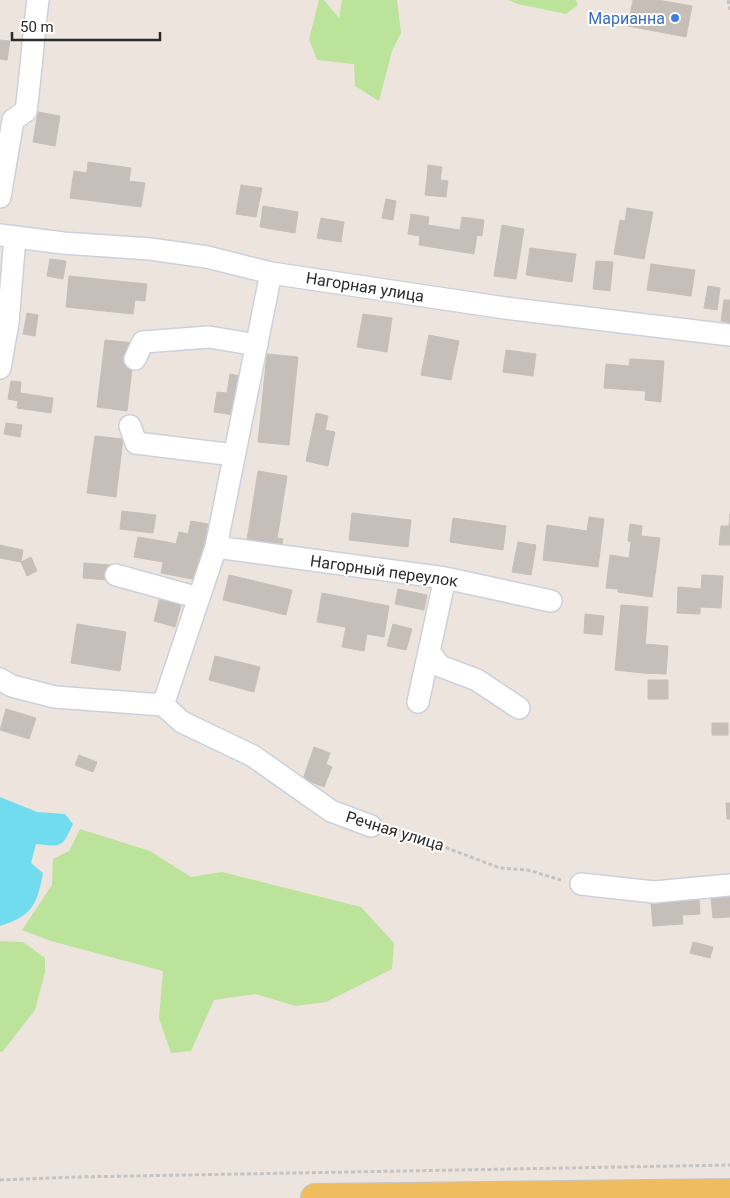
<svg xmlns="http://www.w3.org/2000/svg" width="730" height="1198" viewBox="0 0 730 1198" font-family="Roboto,sans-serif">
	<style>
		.green { fill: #bbe39a }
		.water { fill: #70dcee }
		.building { fill: #c5beb9; stroke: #c8c0b6 }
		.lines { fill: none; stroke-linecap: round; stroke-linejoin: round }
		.minor-casing { stroke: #cbd1dc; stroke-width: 24 }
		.major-casing { stroke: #c4c4c4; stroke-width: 30 }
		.path { stroke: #c4c4c4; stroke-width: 3; stroke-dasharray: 4 2.5; stroke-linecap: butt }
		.minor { stroke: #fff; stroke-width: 21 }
		.major { stroke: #f0bd5e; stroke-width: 28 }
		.shop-dot { fill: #3f7fe0; stroke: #fff; stroke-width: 2 }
		.labels { text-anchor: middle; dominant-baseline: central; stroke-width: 4; stroke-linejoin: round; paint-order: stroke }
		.shop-label { font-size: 16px; fill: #366cbe; stroke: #fff; text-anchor: end }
		.street-label { font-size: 16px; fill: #2b2b2b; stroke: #fff }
	</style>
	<rect width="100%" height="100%" fill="#ede4dd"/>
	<!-- green -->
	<path class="green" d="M319,0H324L339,18L342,0H397L401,33L392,51L379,101L355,86L354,64L317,60L309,39Z
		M508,0H576L578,5L566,14L518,4Z
		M80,829L150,851L191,877L222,872L361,907L394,943L392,969L326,1002L295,1006L256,994L214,1000L191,1051L171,1053L159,1018L163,971L51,941L22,930L52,885L53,859L69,851Z
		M0,941L23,942L45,958V972L35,1010L3,1051L0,1052Z"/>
	<!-- water -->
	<path class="water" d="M0,797L37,812L65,814L73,824C62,848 62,847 36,844L31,863L43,873C37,904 33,916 0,926Z"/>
	<!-- building -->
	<path class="building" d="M633,0H658L692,6L686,37L628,26Z
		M0,40L10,41L7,60L0,59Z
		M38,112L60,116L55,146L33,142Z
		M88,162L131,168L129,181L145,183L141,207L70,198L74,171L87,173Z
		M428,165L442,167L440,180L427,178Z
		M427,178L448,181L446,197L425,195Z
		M241,185L262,188L256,217L236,214Z
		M386,199L396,201L393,220L382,218Z
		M263,206L298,212L295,233L260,227Z
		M627,208L653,212L644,259L614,254L620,220L625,221Z
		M411,214L429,217L428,225L460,230L462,217L484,220L482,236L477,235L474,254L419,245L420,236L408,234Z
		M321,218L344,222L341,242L317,238Z
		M502,225L524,229L516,279L494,276Z
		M530,248L576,254L572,282L526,275Z
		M50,259L66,261L63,279L47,276Z
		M596,261L613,262L610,291L593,289Z
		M651,264L695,270L691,296L647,290Z
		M69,276L147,284L145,301L135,300L133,314L66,307Z
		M708,286L720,288L717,310L704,308Z
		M724,300H730V323L721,321Z
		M27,313L38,315L35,336L23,334Z
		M363,314L392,318L387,352L357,347Z
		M429,335L459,341L451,380L421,375Z
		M105,340L135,343L127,411L97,407Z
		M506,350L536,354L533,376L503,372Z
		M267,354L298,357L289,445L258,442Z
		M630,359L648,360L646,391L604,388L606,364L629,366Z
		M648,360L664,361L661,402L645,400Z
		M230,374L240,376L234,415L214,412L217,392L227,393Z
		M11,381L21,382L20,393L53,398L51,413L17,408L18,401L8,399Z
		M316,413L328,416L325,430L335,432L328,466L306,461Z
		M6,423L22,425L20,437L4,434Z
		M95,436L123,439L116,497L87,493Z
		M258,471L287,476L278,533L249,528Z
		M122,511L156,515L153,533L120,529Z
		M352,513L411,520L408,547L349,540Z
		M730,514V545H719L721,526H729Z
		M589,517L604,519L598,567L543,560L547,525L587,531Z
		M453,518L506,526L503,550L450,542Z
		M191,521L208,524L197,580L161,573L167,542L176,544L179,532L188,534Z
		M630,524L642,526L641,536L660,538L652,597L618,592V589L606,588L610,555L629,558L631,542L628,541Z
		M249,528L278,533L277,538L283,539L281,550L246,544Z
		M138,537L167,542L163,562L134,557Z
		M518,542L536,545L531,575L512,572Z
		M0,545L23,550L21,562L0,558Z
		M31,557L37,571L27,576L21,562Z
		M84,563L110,565L109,580L83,578Z
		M229,575L242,578L236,603L223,600Z
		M702,575L723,576L721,608L700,607Z
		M242,578L292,590L286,615L236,603Z
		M678,587L701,589L700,614L677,613Z
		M398,589L427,595L424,610L395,604Z
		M322,593L389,606L384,637L367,634L364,651L342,647L346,627L317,622Z
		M160,597L182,602L175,627L154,621Z
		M621,605L648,607L643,673L615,670Z
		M585,614L604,616L602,635L584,633Z
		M77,624L126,632L120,671L71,663Z
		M393,624L412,629L406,650L387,646Z
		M645,644L668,646L666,674L643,673Z
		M215,656L260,667L254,692L209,680Z
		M648,680H668V699H648Z
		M6,709L36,718L29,739L0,730Z
		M712,723H728V735H712Z
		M314,747L330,753L326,764L332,767L324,787L303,779Z
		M79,755L97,762L93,772L75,765Z
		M726,803H730V819H727Z
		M730,897V917L713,918L711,898Z
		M699,899L700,914L682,915L683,924L653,926L651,903Z
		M693,942L713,947L710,958L690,953Z"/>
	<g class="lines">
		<defs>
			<path id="minor" d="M0,197L13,120L26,111C31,74 33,37 38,0
				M0,235L63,243L150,249L207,257L271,273L505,308L730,335
				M135,359L143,342L209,337L257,345
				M0,368L8,323L15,237
				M130,426L136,443L234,455
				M216,547L445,578L551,601
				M116,575L199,598
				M429,652L440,666L477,680L519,708
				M0,679L12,686L55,697L163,705L182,722L253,756L331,811L371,826
				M418,702L445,578
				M163,705L216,547L271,273
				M581,884L654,892L730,885"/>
			<path id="major" d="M315,1198L730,1193"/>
		</defs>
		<!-- minor casing -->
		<use href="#minor" class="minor-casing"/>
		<!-- major casing -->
		<use href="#major" class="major-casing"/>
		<!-- path -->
		<path class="path" d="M728,0L730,10
			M391,827L500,868L528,870L561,880
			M0,1180L77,1177L730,1165"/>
		<!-- minor -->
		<use href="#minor" class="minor"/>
		<!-- major -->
		<use href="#major" class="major"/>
	</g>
	<!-- markers -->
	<circle class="shop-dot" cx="675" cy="18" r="5"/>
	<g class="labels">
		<!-- shop labels -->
		<g class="shop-label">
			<text x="665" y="18">Марианна</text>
		</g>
		<!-- street labels -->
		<g class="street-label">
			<text transform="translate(365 287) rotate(9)">Нагорная улица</text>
			<text transform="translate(384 571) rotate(8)">Нагорный переулок</text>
			<text transform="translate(395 831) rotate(17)">Речная улица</text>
		</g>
	</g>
	<!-- scale -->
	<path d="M12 32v8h148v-8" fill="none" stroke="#2b2b2b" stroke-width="2.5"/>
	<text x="20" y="32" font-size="15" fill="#2b2b2b" stroke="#ffffff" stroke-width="4" paint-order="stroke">50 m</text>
</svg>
